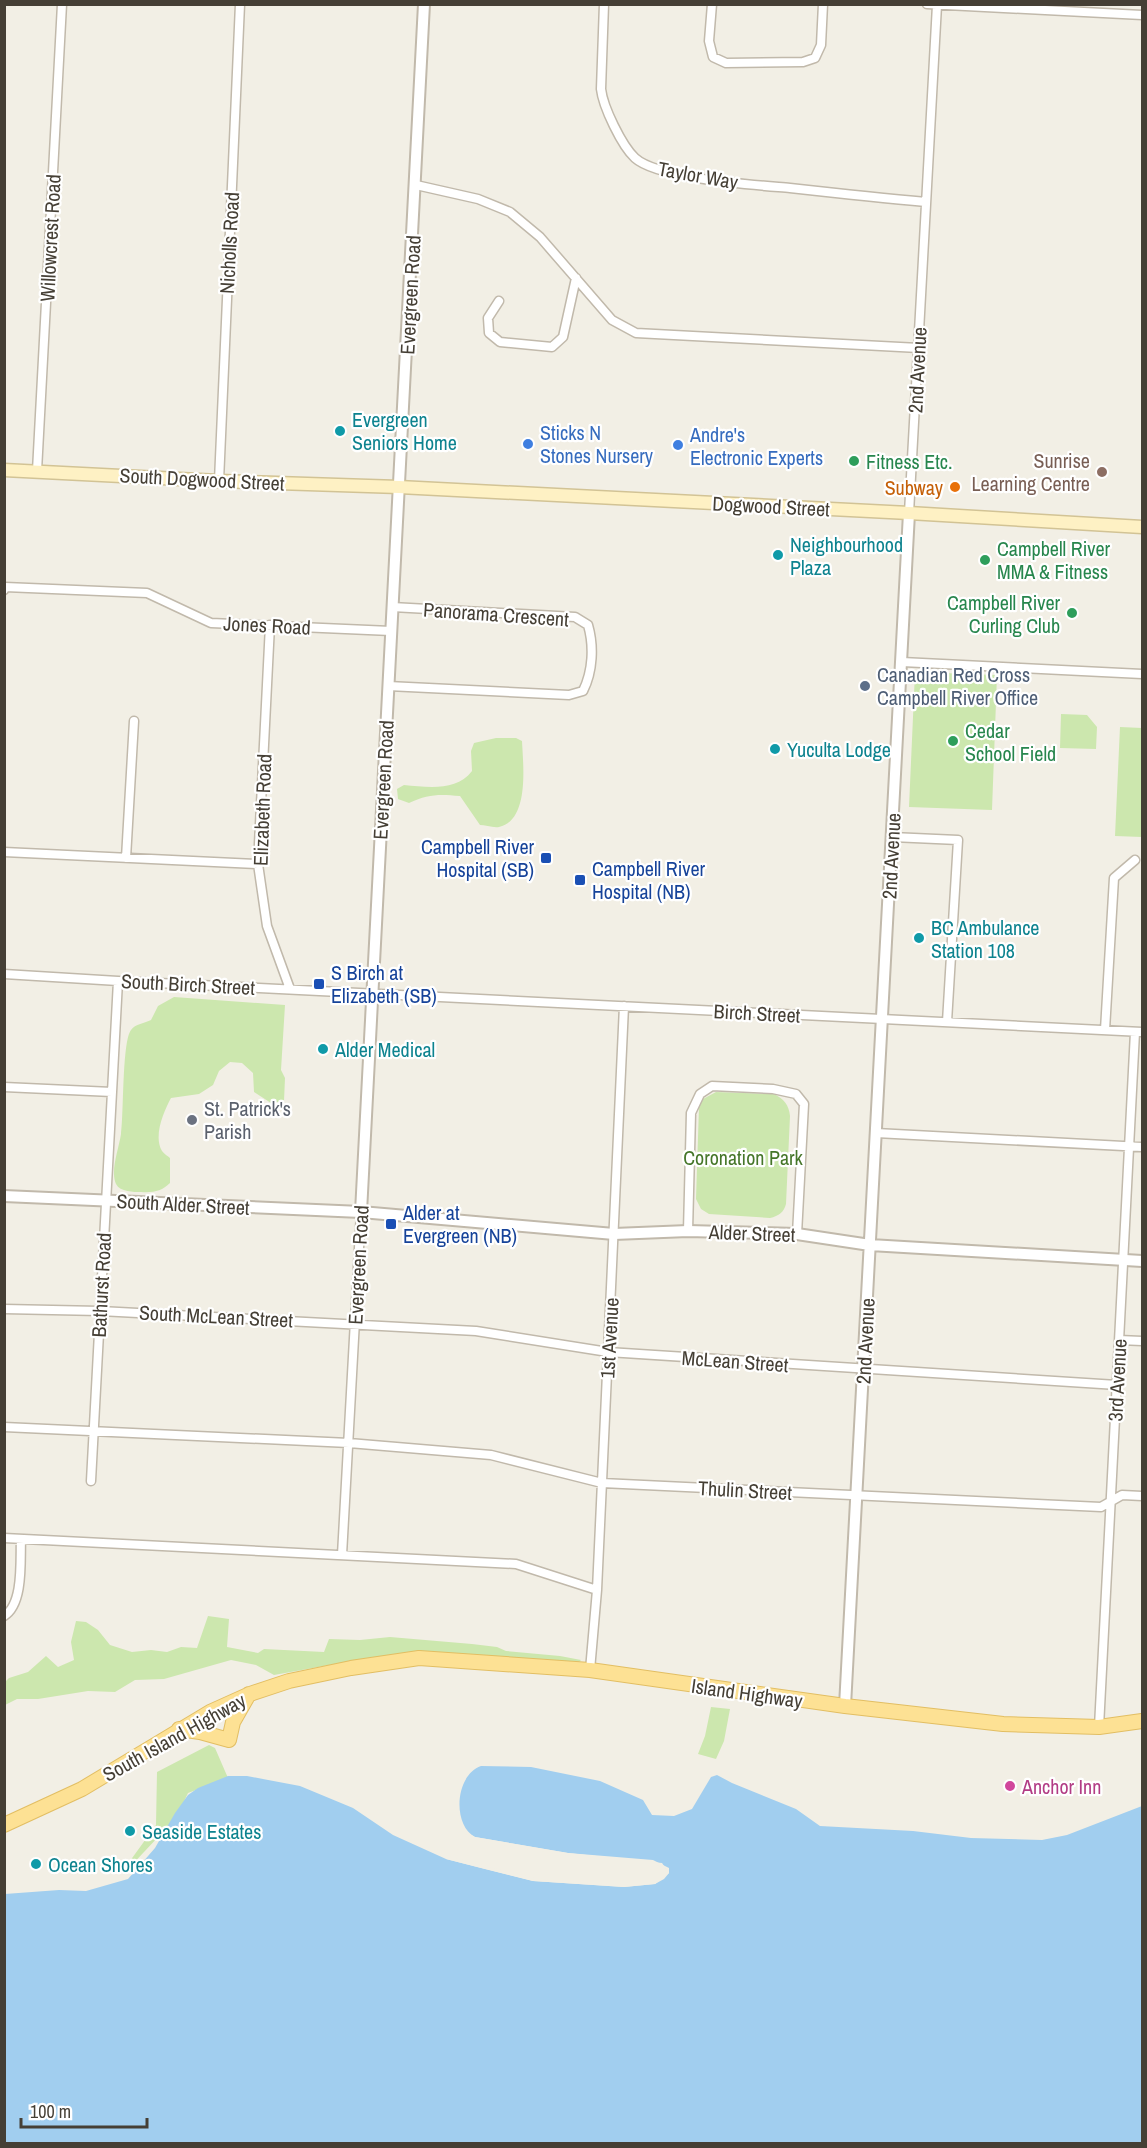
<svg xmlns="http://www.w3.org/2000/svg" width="1147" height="2148" viewBox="0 0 1147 2148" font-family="'Archivo Narrow',sans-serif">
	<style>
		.green { fill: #cce7ae }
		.water { fill: #a1ceef }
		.pier { fill: #f2efe5 }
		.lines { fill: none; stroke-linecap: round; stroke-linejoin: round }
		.minor-casing { stroke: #c1b9ab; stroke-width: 11 }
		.tertiary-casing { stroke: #c1b9ab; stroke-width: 14 }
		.secondary-casing { stroke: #d2c395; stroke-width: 15 }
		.primary-casing { stroke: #e2be63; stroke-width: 16 }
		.minor { stroke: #fff; stroke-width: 8 }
		.tertiary { stroke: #fff; stroke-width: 10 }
		.secondary { stroke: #fef1c4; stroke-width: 12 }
		.primary { stroke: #fde194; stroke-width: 14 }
		.culture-dot { fill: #0f9aa8; stroke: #fff; stroke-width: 2 }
		.shop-dot { fill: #3f7fe0; stroke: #fff; stroke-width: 2 }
		.leisure-dot { fill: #2e9e5b; stroke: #fff; stroke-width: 2 }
		.education-dot { fill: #8d6e63; stroke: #fff; stroke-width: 2 }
		.food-dot { fill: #e8710a; stroke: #fff; stroke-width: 2 }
		.service-dot { fill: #5c6f8a; stroke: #fff; stroke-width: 2 }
		.transit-dot { fill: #1a4fb4; stroke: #fff; stroke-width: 2 }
		.worship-dot { fill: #6b7280; stroke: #fff; stroke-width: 2 }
		.hotel-dot { fill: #d1479c; stroke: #fff; stroke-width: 2 }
		.labels { text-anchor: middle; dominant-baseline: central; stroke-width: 4.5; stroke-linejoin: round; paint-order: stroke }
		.street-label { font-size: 20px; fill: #453f35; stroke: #fff }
		.culture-label { font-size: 20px; fill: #0d838f; stroke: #fff; text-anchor: start }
		.shop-label { font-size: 20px; fill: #366cbe; stroke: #fff; text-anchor: start }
		.education-label { font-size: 20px; fill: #785e54; stroke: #fff; text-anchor: end }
		.leisure-label { font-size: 20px; fill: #27864d; stroke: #fff; text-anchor: start }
		.food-label { font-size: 20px; fill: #c56008; stroke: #fff; text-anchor: end }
		.service-label { font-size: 20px; fill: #4e5e75; stroke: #fff; text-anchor: start }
		.transit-label { font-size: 20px; fill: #164399; stroke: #fff; text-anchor: start }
		.worship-label { font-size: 20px; fill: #5b616d; stroke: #fff; text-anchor: start }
		.park-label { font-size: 20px; fill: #457629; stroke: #fff }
		.hotel-label { font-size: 20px; fill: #b23c85; stroke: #fff; text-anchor: start }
	</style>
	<rect width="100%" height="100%" fill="#f2efe5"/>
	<!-- green -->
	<path class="green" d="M915,672L997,675L992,810L909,807Z
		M1061,714L1087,715L1097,727L1096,749L1060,748Z
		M1120,727L1142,728V837L1115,836Z
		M496,738H516L522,741C523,764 530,820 499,827C493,828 485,825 480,825L460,796C439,794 428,794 409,803L398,799L397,789L404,785C427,787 456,792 472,771L471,751L474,743Z
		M174,997L285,1005L281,1070L285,1078L284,1101L271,1103L254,1092L253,1073L242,1063L230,1062L219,1071L213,1085L199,1094L171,1098C164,1111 153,1136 162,1151C164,1154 168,1156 170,1158V1183C162,1191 153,1193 141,1192C134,1192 120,1192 116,1184C110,1171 119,1148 121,1134C124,1114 122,1042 131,1030C135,1024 145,1023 151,1020L158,1006Z
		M716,1092L774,1094C784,1099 789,1105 790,1116L786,1204C784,1212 779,1216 770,1218L709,1214L701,1209L696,1199L699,1107L703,1099Z
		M208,1616L229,1619L227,1647L258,1653L264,1649L324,1652L329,1639L360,1640L390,1637L472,1644L497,1647L506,1651L560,1656L581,1660L576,1665L537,1660L428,1652L357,1660L274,1675L256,1665L231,1660L164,1679L135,1680L115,1692L88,1691L38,1699H17L5,1705V1682L9,1678L28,1672L46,1656L58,1667L74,1660L71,1642L76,1621L86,1622L98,1630L110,1645L132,1652L151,1650L167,1652L181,1647L197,1648Z
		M711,1707L730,1709L724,1741L716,1759L698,1754L705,1736Z
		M209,1745L215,1748L228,1778L188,1793L176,1818L128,1869L122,1872L156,1825L157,1772Z"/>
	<!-- water -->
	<path class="water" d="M481,1766L531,1767L600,1781L643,1800L652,1815L674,1816L692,1809L711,1777L717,1775L732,1783L796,1809L820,1826L913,1831L971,1838L1042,1840L1067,1835L1142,1806V2143L5,2144V1894L59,1890L86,1891L128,1879L155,1848L175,1813L188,1795L198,1788L228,1776H247L300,1786L353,1808L393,1835L446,1859L533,1881L624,1887L655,1884L669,1873L662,1863L568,1853L475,1837C452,1825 455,1775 481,1766Z"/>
	<!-- pier -->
	<path class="pier" d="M461,1822L467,1833L475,1837L568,1853L653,1860L669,1868V1873L664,1879L655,1884L624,1887L533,1881L477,1867L446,1859L447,1856L534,1878L565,1882L624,1884L654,1881L662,1877L666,1869L652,1863L568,1856L474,1840L465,1834L460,1825Z"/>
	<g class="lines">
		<defs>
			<path id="minor" d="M604,4L601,89C603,107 622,146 635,158C658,179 756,185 790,188C835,193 881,198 926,202
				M712,4L709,41L713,57L726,63L803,62L815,58L821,45L823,4
				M927,4L1142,15
				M416,185L478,199L510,212L540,237L612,320L636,333L919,348
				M499,301L488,318L489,333L500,342L552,347L563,337L576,278
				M37,471L62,4
				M219,481L240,4
				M909,513L937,5
				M4,590L5,587L147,593L211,623L391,631
				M270,625L258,864L267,926L290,989
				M902,662L1142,674
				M388,686L569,695L583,691C593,671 594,646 588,625L575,617L392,607
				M892,837L958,840L947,1022
				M4,852L258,864
				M126,858L134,721
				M4,974L118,981L1142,1032
				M1105,1030L1114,878L1135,860
				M4,1087L112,1092
				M876,1133L1142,1147
				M688,1231L691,1113L700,1094L712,1086L773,1089L796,1094L804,1104L797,1234
				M4,1309L100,1311L476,1331L608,1352L1117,1385
				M1119,1340L1142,1341
				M4,1427L349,1443L491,1455L602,1483L1101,1507L1122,1495L1142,1496
				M91,1481L118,981
				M4,1538L516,1564L597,1590
				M342,1555L361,1212
				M4,1616C24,1604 20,1560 21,1539
				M590,1670L597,1590L624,1006
				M1099,1727L1135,1032"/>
			<path id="tertiary" d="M4,1196L361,1212L614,1234L688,1231L797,1234L870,1245L1142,1261
				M361,1212L424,4
				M845,1706L909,513"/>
			<path id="secondary" d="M4,470L219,481L399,487L909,513L1142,527"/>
			<path id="primary" d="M179,1729L200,1732L229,1740L233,1722L249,1694
				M4,1825L82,1789L210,1712L250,1694L289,1681L351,1668L419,1658L590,1670L845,1706L1003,1724L1099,1727L1142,1721"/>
		</defs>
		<!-- minor casing -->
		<use href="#minor" class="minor-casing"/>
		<!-- tertiary casing -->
		<use href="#tertiary" class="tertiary-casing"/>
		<!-- secondary casing -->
		<use href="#secondary" class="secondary-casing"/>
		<!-- primary casing -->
		<use href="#primary" class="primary-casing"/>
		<!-- minor -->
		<use href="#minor" class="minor"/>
		<!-- tertiary -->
		<use href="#tertiary" class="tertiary"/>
		<!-- secondary -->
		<use href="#secondary" class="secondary"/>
		<!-- primary -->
		<use href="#primary" class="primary"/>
	</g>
	<!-- markers -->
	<g class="culture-dot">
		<circle cx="340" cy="431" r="6"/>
		<circle cx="778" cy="555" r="6"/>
		<circle cx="775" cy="749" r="6"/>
		<circle cx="919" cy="938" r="6"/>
		<circle cx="323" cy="1049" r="6"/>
		<circle cx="130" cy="1831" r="6"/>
		<circle cx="36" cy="1864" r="6"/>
	</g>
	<g class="shop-dot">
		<circle cx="528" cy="444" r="6"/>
		<circle cx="678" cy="445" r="6"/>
	</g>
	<g class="leisure-dot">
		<circle cx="854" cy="461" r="6"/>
		<circle cx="985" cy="560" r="6"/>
		<circle cx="1072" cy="613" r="6"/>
		<circle cx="953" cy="741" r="6"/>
	</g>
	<circle class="education-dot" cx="1102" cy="472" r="6"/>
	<circle class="food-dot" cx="955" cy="487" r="6"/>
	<circle class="service-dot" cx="865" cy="686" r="6"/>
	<g class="transit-dot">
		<rect x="540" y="852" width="12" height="12" rx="3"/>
		<rect x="574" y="874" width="12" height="12" rx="3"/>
		<rect x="313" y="978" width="12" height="12" rx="3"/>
		<rect x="385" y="1218" width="12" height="12" rx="3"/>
	</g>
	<circle class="worship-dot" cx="192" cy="1120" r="6"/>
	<circle class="hotel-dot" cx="1010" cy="1786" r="6"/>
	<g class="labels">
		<!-- street labels -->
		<g class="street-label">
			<text transform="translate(698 175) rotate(10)">Taylor Way</text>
			<text transform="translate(50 238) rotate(-87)">Willowcrest Road</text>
			<text transform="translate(229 243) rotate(-87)">Nicholls Road</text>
			<text transform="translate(410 295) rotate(-87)">Evergreen Road</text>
			<text transform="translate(917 370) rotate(-87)">2nd Avenue</text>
			<text transform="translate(202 479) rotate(3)">South Dogwood Street</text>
			<text transform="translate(771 506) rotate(3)">Dogwood Street</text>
			<text transform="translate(496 614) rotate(4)">Panorama Crescent</text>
			<text transform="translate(267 625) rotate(3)">Jones Road</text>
			<text transform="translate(383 780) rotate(-87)">Evergreen Road</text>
			<text transform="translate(262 810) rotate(-88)">Elizabeth Road</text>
			<text transform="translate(891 856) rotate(-87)">2nd Avenue</text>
			<text transform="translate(188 984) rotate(3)">South Birch Street</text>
			<text transform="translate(757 1013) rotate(3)">Birch Street</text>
			<text transform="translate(183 1204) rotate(3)">South Alder Street</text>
			<text transform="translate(752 1233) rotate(2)">Alder Street</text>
			<text transform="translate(358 1265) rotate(-87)">Evergreen Road</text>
			<text transform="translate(101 1285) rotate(-87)">Bathurst Road</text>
			<text transform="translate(216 1316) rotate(3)">South McLean Street</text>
			<text transform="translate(609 1338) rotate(-87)">1st Avenue</text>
			<text transform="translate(865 1341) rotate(-87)">2nd Avenue</text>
			<text transform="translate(735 1361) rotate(4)">McLean Street</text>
			<text transform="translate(1117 1380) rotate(-87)">3rd Avenue</text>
			<text transform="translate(745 1490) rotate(3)">Thulin Street</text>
			<text transform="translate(747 1693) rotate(8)">Island Highway</text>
			<text transform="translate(174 1737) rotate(-29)">South Island Highway</text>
		</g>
		<!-- culture labels -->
		<g class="culture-label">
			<text x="352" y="419">Evergreen<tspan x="352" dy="23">Seniors Home</tspan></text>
			<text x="790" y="544">Neighbourhood<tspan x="790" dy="23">Plaza</tspan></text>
			<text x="787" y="749">Yuculta Lodge</text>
			<text x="931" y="927">BC Ambulance<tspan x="931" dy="23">Station 108</tspan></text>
			<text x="335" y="1049">Alder Medical</text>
			<text x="142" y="1831">Seaside Estates</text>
			<text x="48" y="1864">Ocean Shores</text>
		</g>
		<!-- shop labels -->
		<g class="shop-label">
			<text x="540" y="432">Sticks N<tspan x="540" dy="23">Stones Nursery</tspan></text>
			<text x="690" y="434">Andre's<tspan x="690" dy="23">Electronic Experts</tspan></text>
		</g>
		<!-- education labels -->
		<g class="education-label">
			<text x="1090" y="460">Sunrise<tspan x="1090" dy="23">Learning Centre</tspan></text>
		</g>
		<!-- leisure labels -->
		<g class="leisure-label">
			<text x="866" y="461">Fitness Etc.</text>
			<text x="997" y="548">Campbell River<tspan x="997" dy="23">MMA &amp; Fitness</tspan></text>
			<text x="1060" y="602" text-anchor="end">Campbell River<tspan x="1060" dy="23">Curling Club</tspan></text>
			<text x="965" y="730">Cedar<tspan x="965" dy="23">School Field</tspan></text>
		</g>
		<!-- food labels -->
		<g class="food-label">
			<text x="943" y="487">Subway</text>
		</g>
		<!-- service labels -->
		<g class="service-label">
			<text x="877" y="674">Canadian Red Cross<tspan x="877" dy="23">Campbell River Office</tspan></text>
		</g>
		<!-- transit labels -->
		<g class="transit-label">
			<text x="534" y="846" text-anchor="end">Campbell River<tspan x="534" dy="23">Hospital (SB)</tspan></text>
			<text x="592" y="868">Campbell River<tspan x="592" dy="23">Hospital (NB)</tspan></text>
			<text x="331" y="972">S Birch at<tspan x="331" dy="23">Elizabeth (SB)</tspan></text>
			<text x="403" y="1212">Alder at<tspan x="403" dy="23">Evergreen (NB)</tspan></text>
		</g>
		<!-- worship labels -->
		<g class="worship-label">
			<text x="204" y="1108">St. Patrick's<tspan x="204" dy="23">Parish</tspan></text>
		</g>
		<!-- park labels -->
		<g class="park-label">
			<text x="743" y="1157">Coronation Park</text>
		</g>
		<!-- hotel labels -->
		<g class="hotel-label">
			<text x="1022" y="1786">Anchor Inn</text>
		</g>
	</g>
	<!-- border -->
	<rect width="1147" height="2148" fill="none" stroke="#453f35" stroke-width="12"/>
	<!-- scale -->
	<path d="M21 2118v9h126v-9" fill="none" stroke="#453f35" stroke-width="3"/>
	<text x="30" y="2118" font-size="18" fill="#453f35" stroke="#ffffff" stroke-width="4.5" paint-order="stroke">100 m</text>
</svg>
